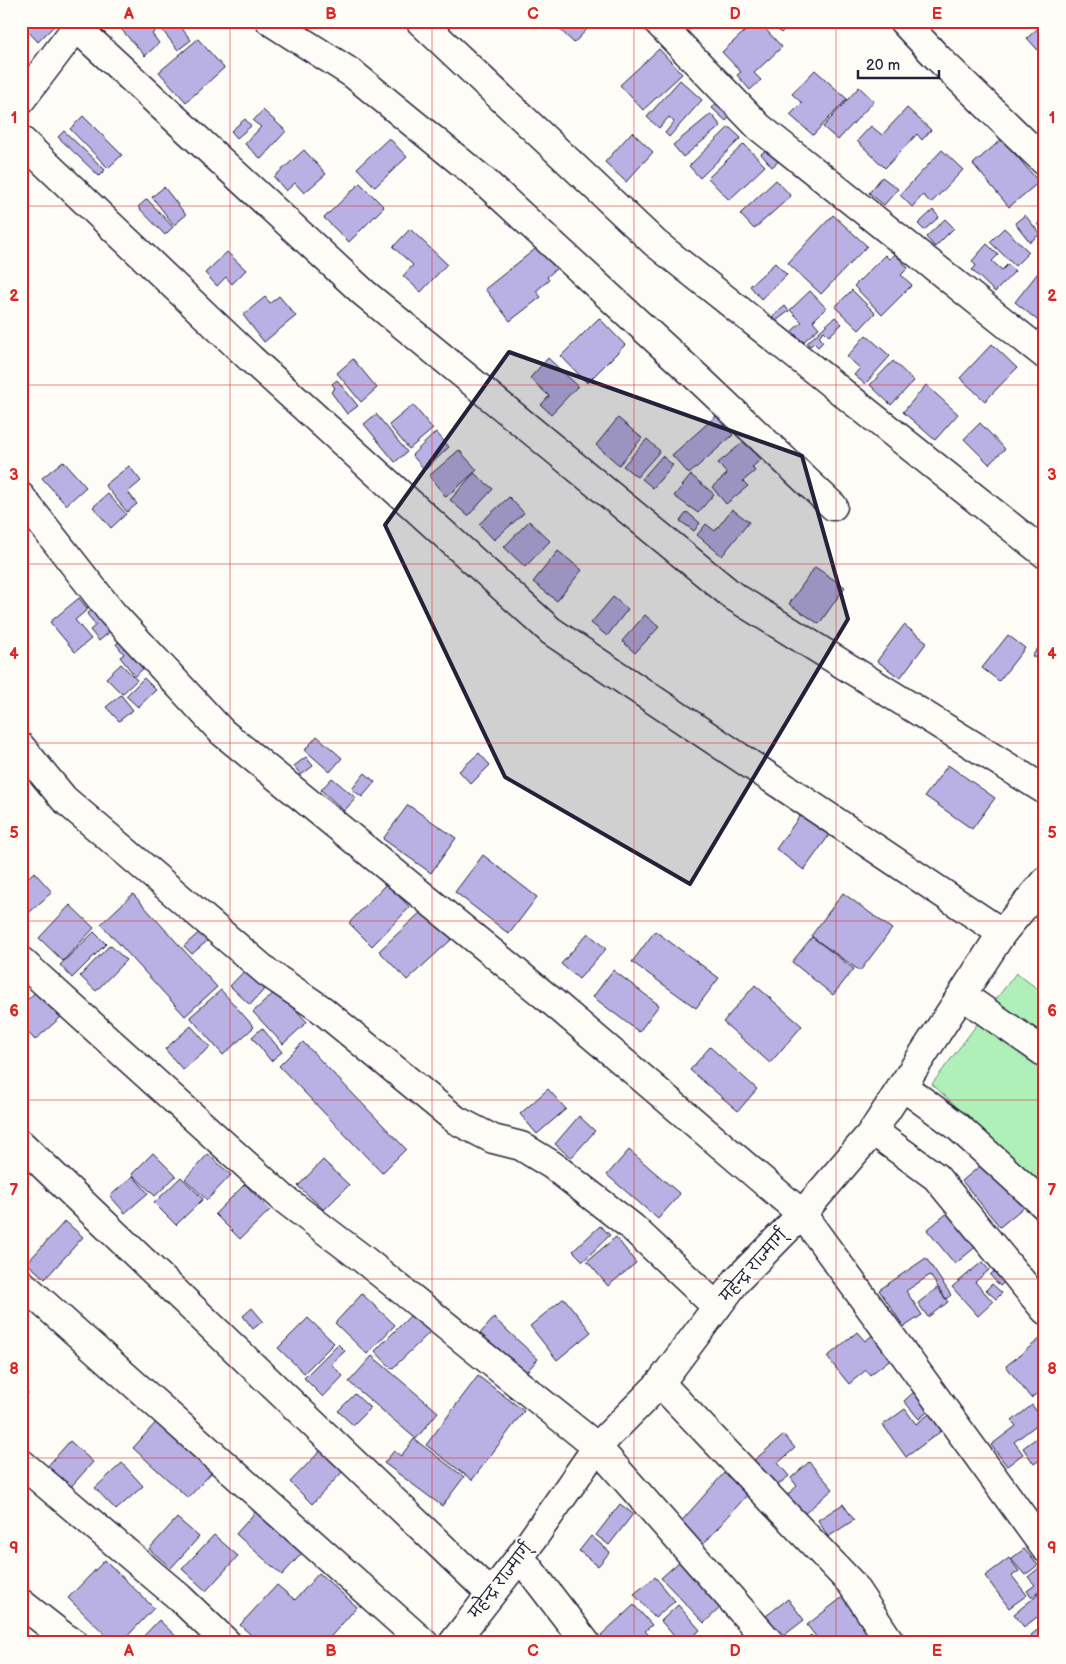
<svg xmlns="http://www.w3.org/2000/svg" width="1066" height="1664" viewBox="0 0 1066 1664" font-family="'Balsamiq Sans','Playpen Sans Deva',sans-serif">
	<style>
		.green { fill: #aff0b8; stroke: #68897a }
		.building { fill: #b9b1e3; stroke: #22223b }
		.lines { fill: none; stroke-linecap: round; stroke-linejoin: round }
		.minor-casing { stroke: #22223b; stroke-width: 31 }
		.trunk-casing { stroke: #22223b; stroke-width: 31 }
		.minor { stroke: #fdfcf7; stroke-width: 28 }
		.trunk { stroke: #fdfcf7; stroke-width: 28 }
		.marked { fill: #22223b; fill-opacity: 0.2; stroke: #22223b; stroke-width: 4; stroke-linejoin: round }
		.grid { fill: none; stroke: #d62828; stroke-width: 1; stroke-opacity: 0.55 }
		.labels { text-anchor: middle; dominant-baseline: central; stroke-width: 4; stroke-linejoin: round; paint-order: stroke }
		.street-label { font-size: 15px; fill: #22223b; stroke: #fdfcf7 }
		.neatline { fill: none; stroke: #d62828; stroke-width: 2 }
		.grid-label { font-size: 16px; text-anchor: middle; font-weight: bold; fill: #d62828 }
	</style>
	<rect width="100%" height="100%" fill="#fdfcf7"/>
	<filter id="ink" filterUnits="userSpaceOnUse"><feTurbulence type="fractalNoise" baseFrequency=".02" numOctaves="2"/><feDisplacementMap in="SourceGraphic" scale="10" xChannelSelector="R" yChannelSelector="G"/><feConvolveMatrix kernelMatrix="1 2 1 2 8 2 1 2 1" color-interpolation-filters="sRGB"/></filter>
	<g filter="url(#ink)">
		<!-- green -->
		<path class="green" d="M1016,973L1045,994V1191L1036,1180L932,1084Z"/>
		<!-- building -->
		<path class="building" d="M31,21H51L55,25L38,42L25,28Z
			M127,21H151L157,29L152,34L159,43L145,56L120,28Z
			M155,21H176L191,40L178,50Z
			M551,21H589L592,24L574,43Z
			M681,21H695L697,24L689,30Z
			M702,21H729L721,29L713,21L707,26Z
			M756,21H758L782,47L754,73L761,80L750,90L737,75L741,72L722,52Z
			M769,21H789L791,23L781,33Z
			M1045,22V58L1027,38Z
			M198,39L224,68L186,102L159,72Z
			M659,49L682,74L643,110L620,85Z
			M815,70L847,99L813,135L790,115L802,103L792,94Z
			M680,80L702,100L669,137L665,133L674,122L669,117L659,128L647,117Z
			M859,87L874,101L838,140L823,127Z
			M721,98L735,111L726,121L712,108Z
			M907,108L931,130L922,140L917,134L885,168L857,141L871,126L882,135Z
			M263,110L286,131L261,159L245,144L261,127L253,121Z
			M711,114L721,126L683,157L673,145Z
			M83,116L122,155L108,168L70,129Z
			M245,119L251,126L237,138L231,131Z
			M729,127L741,138L700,178L689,166Z
			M64,131L105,170L99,176L58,137Z
			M632,132L653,152L626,182L605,162Z
			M389,138L407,157L375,187L357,168Z
			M1002,139L1039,182L1009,207L973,164Z
			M744,144L765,166L729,200L708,178Z
			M770,147L781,159L772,167L761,154Z
			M304,150L326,174L304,193L295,183L286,191L274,177Z
			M942,150L963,170L931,203L923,195L912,207L900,195Z
			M882,177L898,189L884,205L869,193Z
			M776,180L791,196L754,229L740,214Z
			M360,183L384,207L349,242L324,218Z
			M164,187L186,215L174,225L152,197Z
			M147,199L173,227L165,235L138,207Z
			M933,210L939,217L924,230L918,224Z
			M833,215L867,246L821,294L788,263Z
			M1025,215L1040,234L1030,242L1015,223Z
			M1045,218V231L1038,224Z
			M945,219L954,228L935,247L926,237Z
			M1004,228L1029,252L1015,266L990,242Z
			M410,229L447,264L421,292L403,276L413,265L393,247Z
			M987,244L998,255L992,261L1002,270L1008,264L1015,271L995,292L972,270L976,266L972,261Z
			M539,246L557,268L547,277L549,280L536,291L541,297L510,321L485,289Z
			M227,252L246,270L232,284L226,277L217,286L205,273Z
			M895,254L908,268L901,275L912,285L882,315L854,286L885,255L889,259Z
			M775,263L787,275L761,299L750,286Z
			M1045,264V321L1042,324L1015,302Z
			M852,290L875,313L859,330L835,307Z
			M810,291L826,308L813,321L819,328L803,342L792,331L802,322L790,310Z
			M279,296L296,316L264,342L243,315L265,297L270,303Z
			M785,306L789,311L776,321L772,317Z
			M835,317L842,324L829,336L824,331L819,336L823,342L818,347L814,343L810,346L807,343Z
			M599,318L625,345L587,383L561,356Z
			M866,335L890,356L865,384L854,375L860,368L847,357Z
			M992,344L1017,368L985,401L960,378Z
			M548,358L578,386L551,414L541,405L549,396L530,378Z
			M353,359L377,388L361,402L337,373Z
			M893,361L914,381L891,405L870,385Z
			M337,380L358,406L347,414L331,392L335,388L332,384Z
			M926,385L958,414L935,440L903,412Z
			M413,405L433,429L409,449L389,425Z
			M376,414L407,452L395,462L364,424Z
			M716,416L733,435L689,474L672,455Z
			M618,418L642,438L619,465L596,445Z
			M980,423L1005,449L989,464L964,439Z
			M436,432L449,447L425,470L412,455Z
			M647,439L660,451L637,477L623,466Z
			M747,439L763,458L752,467L755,471L743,481L748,486L726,504L712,487L727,474L718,463Z
			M459,450L477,470L446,497L429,476Z
			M662,456L673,465L653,488L642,479Z
			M63,461L86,487L66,505L42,478Z
			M129,466L141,481L128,492L137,504L127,512L105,485Z
			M474,473L493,489L468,516L450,500Z
			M691,475L714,494L698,513L674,496Z
			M108,494L126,514L111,528L93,507Z
			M509,497L524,513L494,540L479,524Z
			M732,509L749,522L722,556L697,535L706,524L715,531Z
			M687,512L700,523L694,531L680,521Z
			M529,521L550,541L525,567L504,547Z
			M558,551L582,570L557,601L533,582Z
			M815,567L845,587L819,624L789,604Z
			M613,597L628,609L607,636L591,623Z
			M79,598L88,609L75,620L91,639L75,652L50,622Z
			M93,609L111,631L99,641L90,630L96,625L87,614Z
			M645,615L659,627L635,653L622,641Z
			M904,625L927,642L900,678L877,661Z
			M1008,635L1025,648L999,681L982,668Z
			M123,639L145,667L135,676L120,657L124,654L116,644Z
			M1045,639V664L1032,656Z
			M121,664L137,680L122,694L106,678Z
			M144,678L156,690L138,707L126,696Z
			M121,695L133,710L119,721L106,707Z
			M317,736L342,758L330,772L305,750Z
			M479,753L490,765L471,784L459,771Z
			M306,757L313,766L301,775L294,766Z
			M948,765L995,798L972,829L925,796Z
			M365,773L375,782L362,797L352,789Z
			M332,778L356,798L344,811L321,790Z
			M408,805L456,838L431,873L383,839Z
			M802,813L830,834L804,870L776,849Z
			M483,855L537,897L509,934L455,892Z
			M34,872L52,892L21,920V884Z
			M386,884L410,907L372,946L349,923Z
			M843,893L892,929L860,971L811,936Z
			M133,894L217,987L185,1016L101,924Z
			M70,905L94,928L63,961L39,938Z
			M424,909L452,939L407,980L379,951Z
			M205,927L213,936L192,954L184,946Z
			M655,931L719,978L696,1008L632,962Z
			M94,932L106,944L72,978L60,965Z
			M588,933L606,949L579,979L561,964Z
			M812,937L854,969L833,995L792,962Z
			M110,945L126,960L96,991L80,976Z
			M249,966L268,985L250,1005L230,986Z
			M613,970L659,1005L639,1032L593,997Z
			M755,985L802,1026L770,1063L723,1022Z
			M221,990L254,1027L223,1055L190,1017Z
			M277,990L307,1022L283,1044L253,1012Z
			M37,991L61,1017L35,1040L21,1025V1005Z
			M191,1026L210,1047L183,1070L165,1049Z
			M262,1028L282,1052L271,1061L252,1037Z
			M303,1042L406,1149L382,1173L279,1066Z
			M710,1047L757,1089L738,1111L690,1070Z
			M548,1089L566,1109L537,1134L520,1114Z
			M579,1116L595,1131L571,1158L555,1144Z
			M629,1150L680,1194L658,1219L607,1175Z
			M153,1153L176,1176L155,1196L132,1174Z
			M208,1154L231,1175L207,1200L185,1179Z
			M323,1160L349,1185L324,1210L298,1186Z
			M987,1160L1025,1206L1000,1227L962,1181Z
			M133,1176L148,1193L125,1213L110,1196Z
			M181,1177L203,1199L176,1225L154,1203Z
			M245,1184L270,1210L240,1239L215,1214Z
			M950,1211L978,1245L955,1264L927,1230Z
			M65,1221L83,1237L45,1279L27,1263Z
			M600,1226L610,1235L583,1261L573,1251Z
			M616,1237L636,1263L608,1286L587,1261Z
			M926,1258L951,1295L946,1299L930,1275L906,1291L922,1315L904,1327L879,1290Z
			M982,1262L989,1270L975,1282L993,1302L978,1316L952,1287Z
			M998,1268L1008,1279L1000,1286L990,1275Z
			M992,1284L1002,1293L996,1299L986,1290Z
			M937,1288L948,1302L928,1317L918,1303Z
			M362,1294L395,1325L367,1354L335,1323Z
			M564,1298L591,1332L557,1360L530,1326Z
			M252,1308L263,1321L253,1329L243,1316Z
			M414,1312L432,1330L392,1369L375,1351Z
			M308,1318L334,1343L304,1373L278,1348Z
			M494,1318L538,1359L521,1378L477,1337Z
			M857,1332L865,1341L874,1334L893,1357L870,1375L866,1370L849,1384L827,1357Z
			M1045,1335V1387L1031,1398L1006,1366Z
			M338,1344L345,1351L331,1364L343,1376L323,1397L304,1378Z
			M372,1356L438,1412L416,1439L349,1382Z
			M478,1376L524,1411L472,1480L426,1445Z
			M21,1387L28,1393L21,1401Z
			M915,1391L931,1409L919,1419L904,1401Z
			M355,1394L370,1408L353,1425L338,1411Z
			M1032,1405L1043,1420L1014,1442L1023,1454L1007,1466L991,1445L1016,1426L1012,1421Z
			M905,1409L916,1424L932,1412L944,1429L906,1457L883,1425Z
			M158,1420L214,1470L188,1498L133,1448Z
			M1045,1432V1456L1034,1464L1023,1448Z
			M784,1435L795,1448L778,1463L789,1476L774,1488L752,1462Z
			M414,1439L464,1477L442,1506L384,1463L394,1451L401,1456Z
			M70,1441L93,1462L68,1490L45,1469Z
			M325,1446L347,1467L312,1504L290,1482Z
			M809,1462L833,1489L803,1515L786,1496L797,1486L791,1478Z
			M122,1463L143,1486L116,1510L95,1488Z
			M724,1473L748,1494L702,1546L678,1525Z
			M620,1504L633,1514L609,1545L596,1535Z
			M843,1504L854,1520L828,1537L818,1520Z
			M258,1509L304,1551L282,1575L236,1534Z
			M177,1518L199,1537L171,1568L149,1549Z
			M214,1535L238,1556L206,1591L182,1569Z
			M591,1536L610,1552L598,1566L579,1551Z
			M1024,1549L1038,1565L1025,1575L1011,1559Z
			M1009,1558L1019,1571L1012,1576L1027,1595L1009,1608L985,1576Z
			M105,1560L154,1608L121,1643H114L68,1598Z
			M679,1562L722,1606L704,1623L661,1578Z
			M1039,1568L1045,1574V1587L1032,1597L1027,1591L1035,1585L1028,1577Z
			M319,1573L357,1607L325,1643H260L240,1625L277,1585L295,1600Z
			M655,1577L675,1601L655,1618L634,1594Z
			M1040,1593L1045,1600V1611L1024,1627L1014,1614Z
			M844,1596L875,1643H821L807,1625Z
			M788,1599L804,1620L782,1637L766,1616Z
			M634,1605L652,1625L645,1631L656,1642L632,1643L628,1638L623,1643H608L601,1635Z
			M678,1605L700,1630L686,1643H680L661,1621Z
			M159,1620L183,1643H137Z
			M1045,1624V1643H1037L1031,1635Z
			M811,1635L817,1643H801Z"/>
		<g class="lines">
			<defs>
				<path id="minor" d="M270,21L353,74L484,181L701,381L833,506
					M420,21L655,243L1045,554
					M657,21L759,127L1045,355
					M903,21L938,58L1045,162
					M76,27L364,293L733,596L1045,790
					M21,100L81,21
					M21,140L250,358L551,631L1002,933
					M21,497L112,613L222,732L554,1003L802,1214L1045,1548
					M21,747L64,799L268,973L321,1009L456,1120L493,1139L521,1146L552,1165L632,1227L717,1307
					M21,961L284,1199L363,1259L597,1447L770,1643
					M962,995L1045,1053
					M902,1086L957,1126L1045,1206
					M873,1131L936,1177L1045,1310
					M21,1144L491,1594
					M21,1283L424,1643
					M660,1383L851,1583L891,1643
					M21,1463L179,1597L227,1643
					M520,1557L586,1643
					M21,1603L63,1636L74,1643"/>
				<path id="trunk" d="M453,1643L520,1557L597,1447L660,1383L737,1280L802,1214L873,1131L1002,933L1045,881"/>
			</defs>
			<!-- minor casing -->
			<use href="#minor" class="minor-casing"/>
			<!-- trunk casing -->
			<use href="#trunk" class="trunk-casing"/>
			<!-- minor -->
			<use href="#minor" class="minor"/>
			<!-- trunk -->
			<use href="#trunk" class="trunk"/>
		</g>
	</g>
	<!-- marked area -->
	<path class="marked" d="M509,352L802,456L848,619L690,884L505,777L385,525Z"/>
	<!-- grid -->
	<path class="grid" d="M230,21V1643M432,21V1643M634,21V1643M836,21V1643M21,206H1045M21,385H1045M21,564H1045M21,743H1045M21,921H1045M21,1100H1045M21,1279H1045M21,1458H1045"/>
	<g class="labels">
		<!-- street labels -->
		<g class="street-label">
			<text transform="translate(754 1266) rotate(-48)">महेन्द्र राज्मार्ग्</text>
			<text transform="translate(501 1581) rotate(-52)">महेन्द्र राज्मार्ग्</text>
		</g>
	</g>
	<!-- margin -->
	<rect width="1066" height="1664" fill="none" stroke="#fdfcf7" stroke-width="55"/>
	<!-- scale -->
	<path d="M858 70v8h81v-8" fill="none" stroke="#22223b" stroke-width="2.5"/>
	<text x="866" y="70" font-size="15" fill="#22223b" stroke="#fdfcf7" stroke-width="4" paint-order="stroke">20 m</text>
	<rect x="28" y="28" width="1010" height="1608" class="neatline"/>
	<g class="grid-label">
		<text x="129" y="19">A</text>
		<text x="331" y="19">B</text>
		<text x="533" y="19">C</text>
		<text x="735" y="19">D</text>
		<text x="937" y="19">E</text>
		<text x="14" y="123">1</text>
		<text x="1052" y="123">1</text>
		<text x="14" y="301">2</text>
		<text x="1052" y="301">2</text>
		<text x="14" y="480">3</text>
		<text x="1052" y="480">3</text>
		<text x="14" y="659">4</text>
		<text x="1052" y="659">4</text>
		<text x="14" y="838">5</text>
		<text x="1052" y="838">5</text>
		<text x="14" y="1016">6</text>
		<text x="1052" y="1016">6</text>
		<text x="14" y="1195">7</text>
		<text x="1052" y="1195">7</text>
		<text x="14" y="1374">8</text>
		<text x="1052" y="1374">8</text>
		<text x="14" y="1553">9</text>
		<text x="1052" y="1553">9</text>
		<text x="129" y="1656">A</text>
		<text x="331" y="1656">B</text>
		<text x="533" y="1656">C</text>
		<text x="735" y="1656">D</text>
		<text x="937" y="1656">E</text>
	</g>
</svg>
